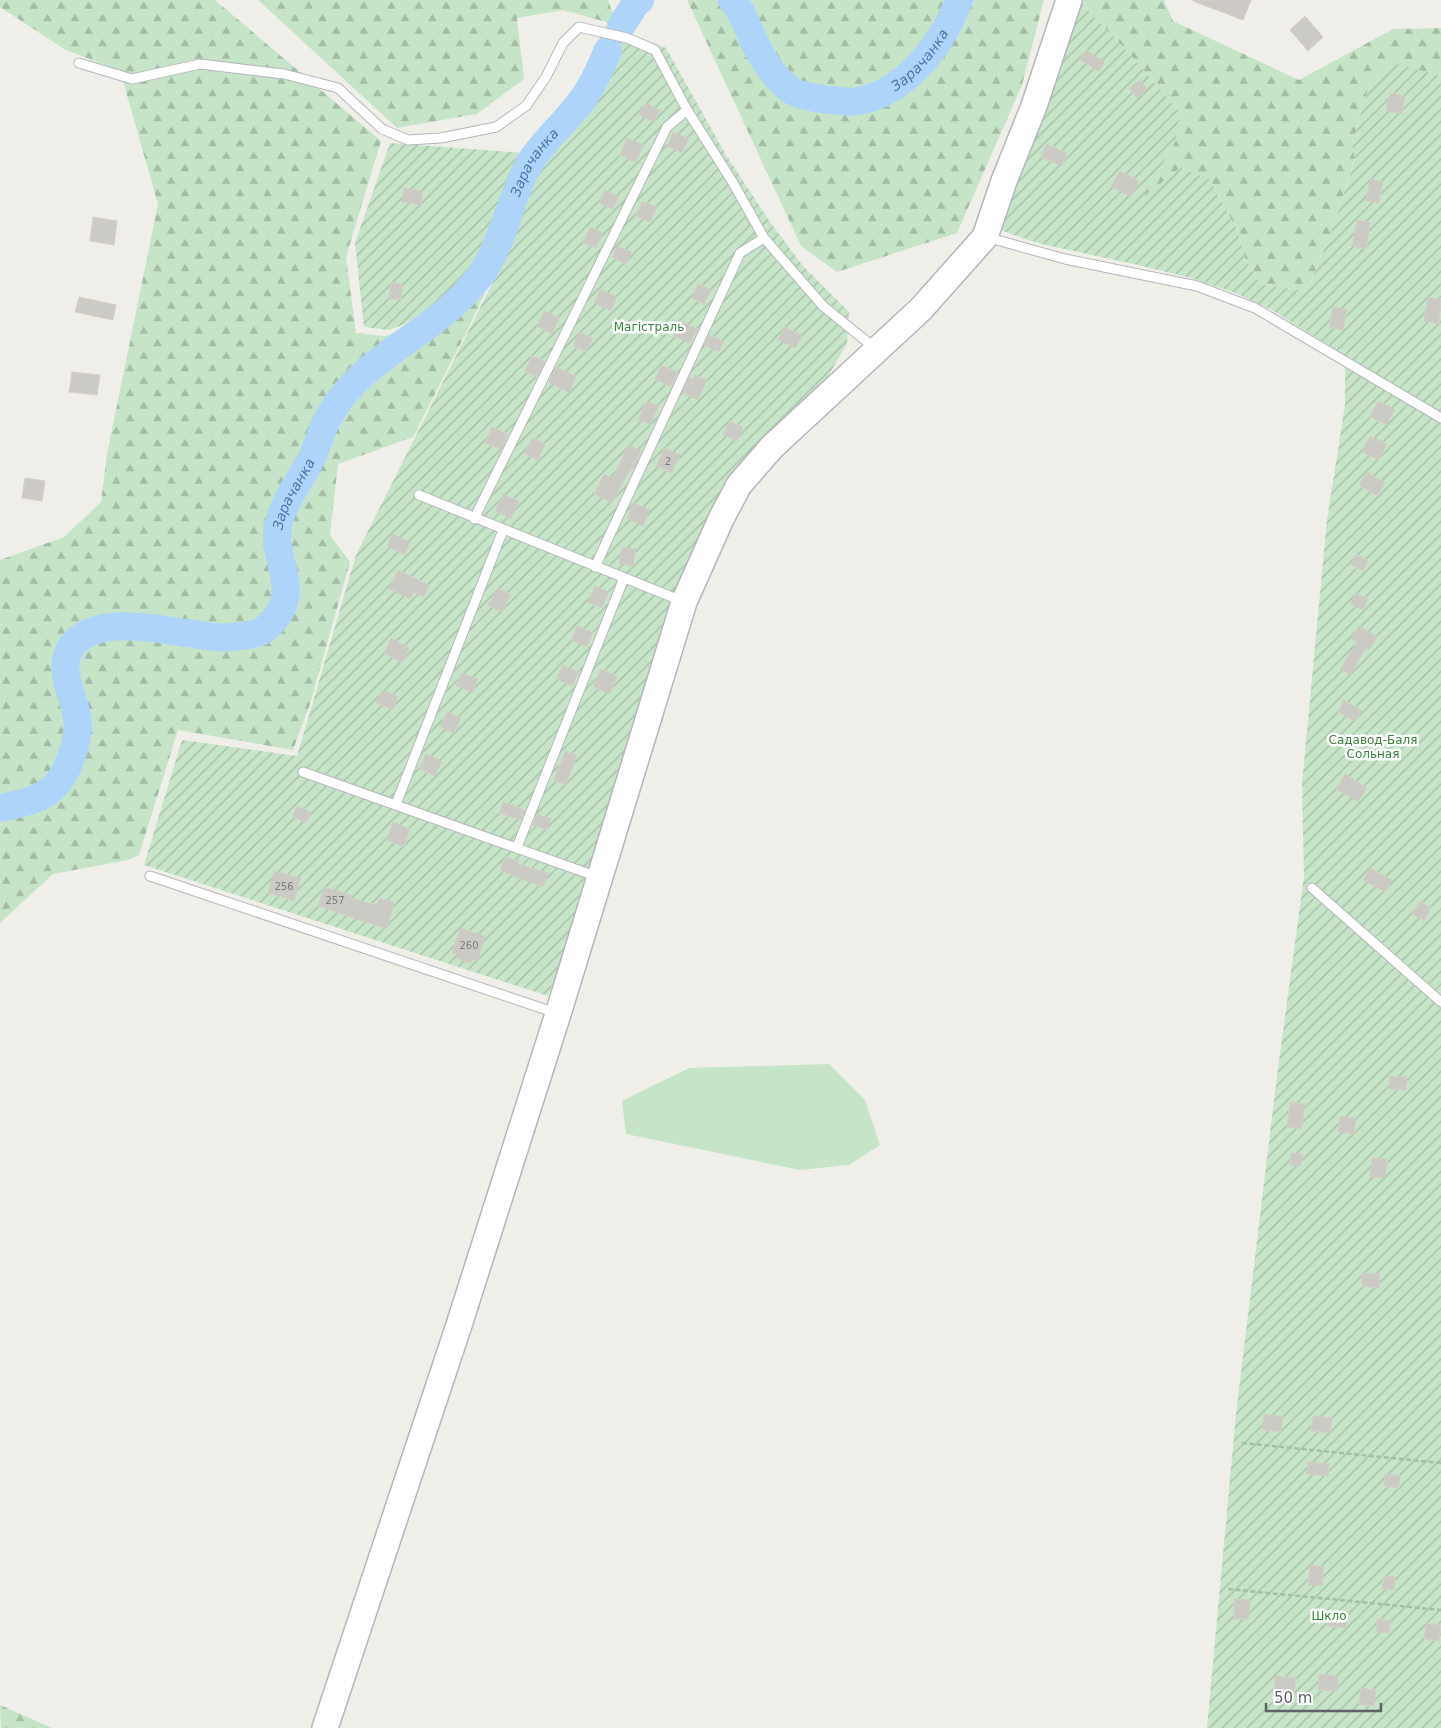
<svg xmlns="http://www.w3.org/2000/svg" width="1441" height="1728" viewBox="0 0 1441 1728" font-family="'DejaVu Sans',sans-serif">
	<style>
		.green { fill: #c6e5c8 }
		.forest { fill: url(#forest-firs) }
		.garden { fill: url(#garden-furrows) }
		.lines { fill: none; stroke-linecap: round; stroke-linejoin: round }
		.river { stroke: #aed5f9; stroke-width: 28 }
		.building { fill: #cccac4; stroke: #d4d1c6 }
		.lane-casing { stroke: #b5b7bb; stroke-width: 11 }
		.secondary-casing { stroke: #b4b6bb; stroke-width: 28 }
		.path { stroke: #9ec3ab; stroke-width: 2.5; stroke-dasharray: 5 2.5; stroke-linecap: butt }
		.lane { stroke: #fff; stroke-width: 9 }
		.secondary { stroke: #fff; stroke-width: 25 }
		.labels { text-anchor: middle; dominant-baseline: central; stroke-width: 5; stroke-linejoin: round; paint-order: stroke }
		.number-label { font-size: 10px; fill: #7a7c7e }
		.park-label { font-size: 12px; fill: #3b8141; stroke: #fff }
		.water-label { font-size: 14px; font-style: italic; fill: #4b76ac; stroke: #fff }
	</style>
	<defs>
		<pattern id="forest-firs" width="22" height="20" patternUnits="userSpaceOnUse" patternTransform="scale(1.25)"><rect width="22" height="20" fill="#c6e5c8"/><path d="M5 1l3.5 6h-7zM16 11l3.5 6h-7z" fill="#a4bda6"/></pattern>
		<pattern id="garden-furrows" width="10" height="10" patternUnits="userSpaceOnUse" patternTransform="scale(1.25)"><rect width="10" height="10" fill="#c6e5c8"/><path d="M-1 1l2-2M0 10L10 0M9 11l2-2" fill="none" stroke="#a4bda6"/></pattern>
	</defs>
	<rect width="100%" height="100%" fill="#f0eee8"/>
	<!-- green -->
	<path class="green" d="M829,1064L865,1100L880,1145L849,1165L800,1170L626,1134L622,1101L689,1068Z"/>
	<!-- forest -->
	<path class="forest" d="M0,0H215L381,141L346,257L356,333L385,336L405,330L452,299L482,264L499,262L469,327L413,437L338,464L330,535L350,562L310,704L293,750L178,730L139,855L128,860L53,874L0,923V560L64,537L101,502L107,454L158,204L120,71L64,49L0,7Z
		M258,0H608L617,25L563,10L517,18L524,79L477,114L397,128Z
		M687,0H1044L1022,85L957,233L837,272L801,246Z
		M1083,0H1164L1173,21L1299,80L1393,29L1441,28V76L1389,63L1369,85L1352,145L1355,158L1333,227L1307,291L1260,284L1245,259L1238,231L1209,179L1143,197L1176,140L1179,111L1129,53L1082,4Z
		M0,1705L52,1728H1Z"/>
	<!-- garden -->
	<path class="garden" d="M1082,4L1129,53L1179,111L1176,140L1144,196L1180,168L1209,179L1238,231L1245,259L1260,284L1307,291L1333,227L1355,159L1352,145L1369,85L1389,62L1441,76V1728H1207L1236,1414L1277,1076L1304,876L1302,784L1327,520L1345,405V368L1346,356L1272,310L1236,293L1191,278L1134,264L1041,244L1000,230Z
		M606,25L666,48L726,155L770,222L803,266L849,312L847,344L827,378L766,436L722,497L548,996L144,865L182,740L297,756L356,555L504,260L481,261L448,297L405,324L389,330L364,327L355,243L390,143L525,153L567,108Z"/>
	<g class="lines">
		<!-- river -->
		<g class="river">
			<path id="s1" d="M732,0C741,9 745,21 750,33C759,53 771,75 789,89C797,95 822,100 832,100C841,101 851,103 859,101C908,91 942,44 959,0"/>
			<path d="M621,26L636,3L640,0"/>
			<path id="s2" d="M0,808C17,804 38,801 52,789C68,775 80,738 77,717C73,694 57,669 71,647C97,609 177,634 215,637C226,638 238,637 248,635C254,634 259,633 264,630C270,625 275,620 279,613C297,583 272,557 278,526C283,501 301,480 312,457C318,445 321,432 327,420C357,360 426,338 469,289C475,282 482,275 486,267C505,235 511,196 529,164C542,142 564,124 579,104C592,88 600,68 608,50"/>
		</g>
	</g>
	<!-- building -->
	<path class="building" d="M1193,0H1251L1243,20L1193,1Z
		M1305,16L1323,37L1308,51L1290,30Z
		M1086,50L1105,62L1099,72L1080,60Z
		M1140,80L1147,89L1137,98L1129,88Z
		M1390,93L1405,96L1402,114L1386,111Z
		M645,103L660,110L654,122L639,115Z
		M673,132L689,139L682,153L667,146Z
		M627,138L643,145L636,162L620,155Z
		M1046,144L1067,153L1062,166L1041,157Z
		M1120,171L1139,181L1130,197L1111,186Z
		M1370,179L1383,182L1379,203L1366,201Z
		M404,188L423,191L421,205L402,202Z
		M605,190L619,197L613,209L599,203Z
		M642,201L657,207L650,222L636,216Z
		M93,217L117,221L114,245L90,241Z
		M1357,220L1370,222L1366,249L1352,246Z
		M590,227L603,233L596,248L583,243Z
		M617,246L632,252L626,264L612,257Z
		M391,283L403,284L401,300L389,299Z
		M698,284L711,290L704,304L692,298Z
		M600,289L617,297L611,311L594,303Z
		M79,297L116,305L113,320L75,312Z
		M1428,297L1441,300L1439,324L1424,321Z
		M1333,307L1347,310L1343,330L1329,327Z
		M544,311L559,318L552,334L537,326Z
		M680,321L698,329L690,343L674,336Z
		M784,327L802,335L796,348L778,340Z
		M579,332L593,338L586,352L573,346Z
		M709,335L724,341L719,352L704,345Z
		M532,355L545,362L537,377L525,371Z
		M661,365L678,372L671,387L655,379Z
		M556,367L576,376L569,393L549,382Z
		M72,372L100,375L97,395L69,392Z
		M695,375L707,380L698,400L682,392L689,377L693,379Z
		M647,401L659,406L650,425L638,419Z
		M1378,401L1395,409L1387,425L1370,417Z
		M729,421L743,427L737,441L723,435Z
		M492,427L508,434L501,450L485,443Z
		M1370,436L1387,444L1379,460L1362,452Z
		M532,438L545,444L538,460L524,454Z
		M628,445L641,451L633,470L630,469L612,503L594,494L604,474L613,478Z
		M664,448L680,455L672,473L656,466Z
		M1367,472L1385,483L1377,496L1359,485Z
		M25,478L45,481L42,501L22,498Z
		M503,494L519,501L511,519L495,511Z
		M634,503L650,510L643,526L627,518Z
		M392,534L410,542L405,555L387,547Z
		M622,547L636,549L633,566L619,563Z
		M1356,555L1368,561L1363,571L1351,565Z
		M398,570L429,585L424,597L414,592L410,599L389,589Z
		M595,586L609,592L602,608L588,602Z
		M497,588L511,594L502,612L488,606Z
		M1356,593L1368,599L1363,610L1350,604Z
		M577,626L593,633L587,647L571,640Z
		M1359,626L1377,637L1369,650L1366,648L1350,675L1340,669L1357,642L1351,639Z
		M391,638L409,648L402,663L384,653Z
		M563,665L579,672L572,686L556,679Z
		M601,669L617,676L610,694L593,687Z
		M461,673L478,679L473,692L456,686Z
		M382,690L398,697L393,710L376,703Z
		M1343,699L1362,711L1355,722L1339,712Z
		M447,712L461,718L454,733L440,727Z
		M565,751L577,755L566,785L554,780Z
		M426,754L442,761L435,776L419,769Z
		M1345,774L1367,788L1358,802L1336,789Z
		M503,802L525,810L521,820L499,813Z
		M297,806L311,812L306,823L293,817Z
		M537,814L551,819L547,830L533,825Z
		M393,822L410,829L404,847L387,840Z
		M505,857L519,861L518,864L548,873L543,887L500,871Z
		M1370,868L1392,880L1385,892L1363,880Z
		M274,871L301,878L294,901L268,893Z
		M324,887L351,895L350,898L377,905L379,898L394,902L387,929L318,906Z
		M1420,901L1431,908L1424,921L1412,914Z
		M460,928L485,936L478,961L472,959L471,963L457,959L458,955L452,953Z
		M1390,1076L1407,1077L1406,1090L1389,1089Z
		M1290,1102L1305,1104L1302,1129L1287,1127Z
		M1340,1116L1356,1118L1354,1134L1338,1132Z
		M1291,1153L1303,1154L1301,1166L1290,1165Z
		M1372,1158L1387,1159L1385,1178L1370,1177Z
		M1362,1273L1380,1274L1379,1288L1362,1286Z
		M1264,1414L1283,1417L1281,1432L1262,1430Z
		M1313,1416L1332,1418L1330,1433L1311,1431Z
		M1308,1462L1329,1464L1328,1476L1307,1474Z
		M1385,1474L1400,1476L1399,1488L1384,1486Z
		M1310,1565L1324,1567L1322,1586L1308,1585Z
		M1384,1576L1395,1577L1394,1590L1382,1589Z
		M1234,1599H1250L1249,1619H1234Z
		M1329,1611L1348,1613L1346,1628L1327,1626Z
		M1377,1619L1391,1621L1389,1633L1376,1632Z
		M1426,1623L1441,1625L1439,1641L1424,1639Z
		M1319,1674L1338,1676L1337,1691L1318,1690Z
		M1275,1676L1296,1678L1294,1694L1274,1692Z
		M1361,1688L1376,1690L1374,1706L1359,1704Z"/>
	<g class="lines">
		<defs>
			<path id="lane" d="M79,63L132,79L200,64L284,74L338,88L382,129L408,140L441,138L496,127L526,106L546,77L563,43L579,27L627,38L655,50L687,110L732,181L764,238L823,306L876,349
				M986,237L1065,259L1197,286L1255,308L1441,418
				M419,495L682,601
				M474,519L667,127L687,110
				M595,567L740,253L764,238
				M303,772L598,877
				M396,804L503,530
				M517,847L624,578
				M150,876L556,1013
				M1312,888L1441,1002"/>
			<path id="secondary" d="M325,1728L459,1325L558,1014L684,602L721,519L739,485L772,447L921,309L985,237L1004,181L1034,106L1069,0"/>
		</defs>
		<!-- lane casing -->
		<use href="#lane" class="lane-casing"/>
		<!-- secondary casing -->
		<use href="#secondary" class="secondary-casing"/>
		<!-- path -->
		<path class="path" d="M1242,1443L1441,1463
			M1228,1589L1441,1610"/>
		<!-- lane -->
		<use href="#lane" class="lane"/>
		<!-- secondary -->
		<use href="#secondary" class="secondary"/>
	</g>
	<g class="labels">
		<!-- number labels -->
		<g class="number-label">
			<text x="668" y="461">2</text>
			<text x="284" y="886">256</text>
			<text x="335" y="900">257</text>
			<text x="469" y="945">260</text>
		</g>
		<!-- park labels -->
		<g class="park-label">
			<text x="649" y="327">Магістраль</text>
			<text x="1373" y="740">Садавод-Баля<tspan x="1373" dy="14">Сольная</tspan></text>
			<text x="1329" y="1616">Шкло</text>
		</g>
		<!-- water labels -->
		<g class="water-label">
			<text stroke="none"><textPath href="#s1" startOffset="254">Зарачанка</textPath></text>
			<text stroke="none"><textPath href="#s2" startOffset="975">Зарачанка</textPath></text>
			<text stroke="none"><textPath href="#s2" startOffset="555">Зарачанка</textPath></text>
		</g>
	</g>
	<!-- scale -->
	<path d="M1266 1703v8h115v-8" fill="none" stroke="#5f6267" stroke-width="2.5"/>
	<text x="1274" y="1703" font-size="15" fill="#5f6267" stroke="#ffffff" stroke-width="4" paint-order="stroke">50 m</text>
</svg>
